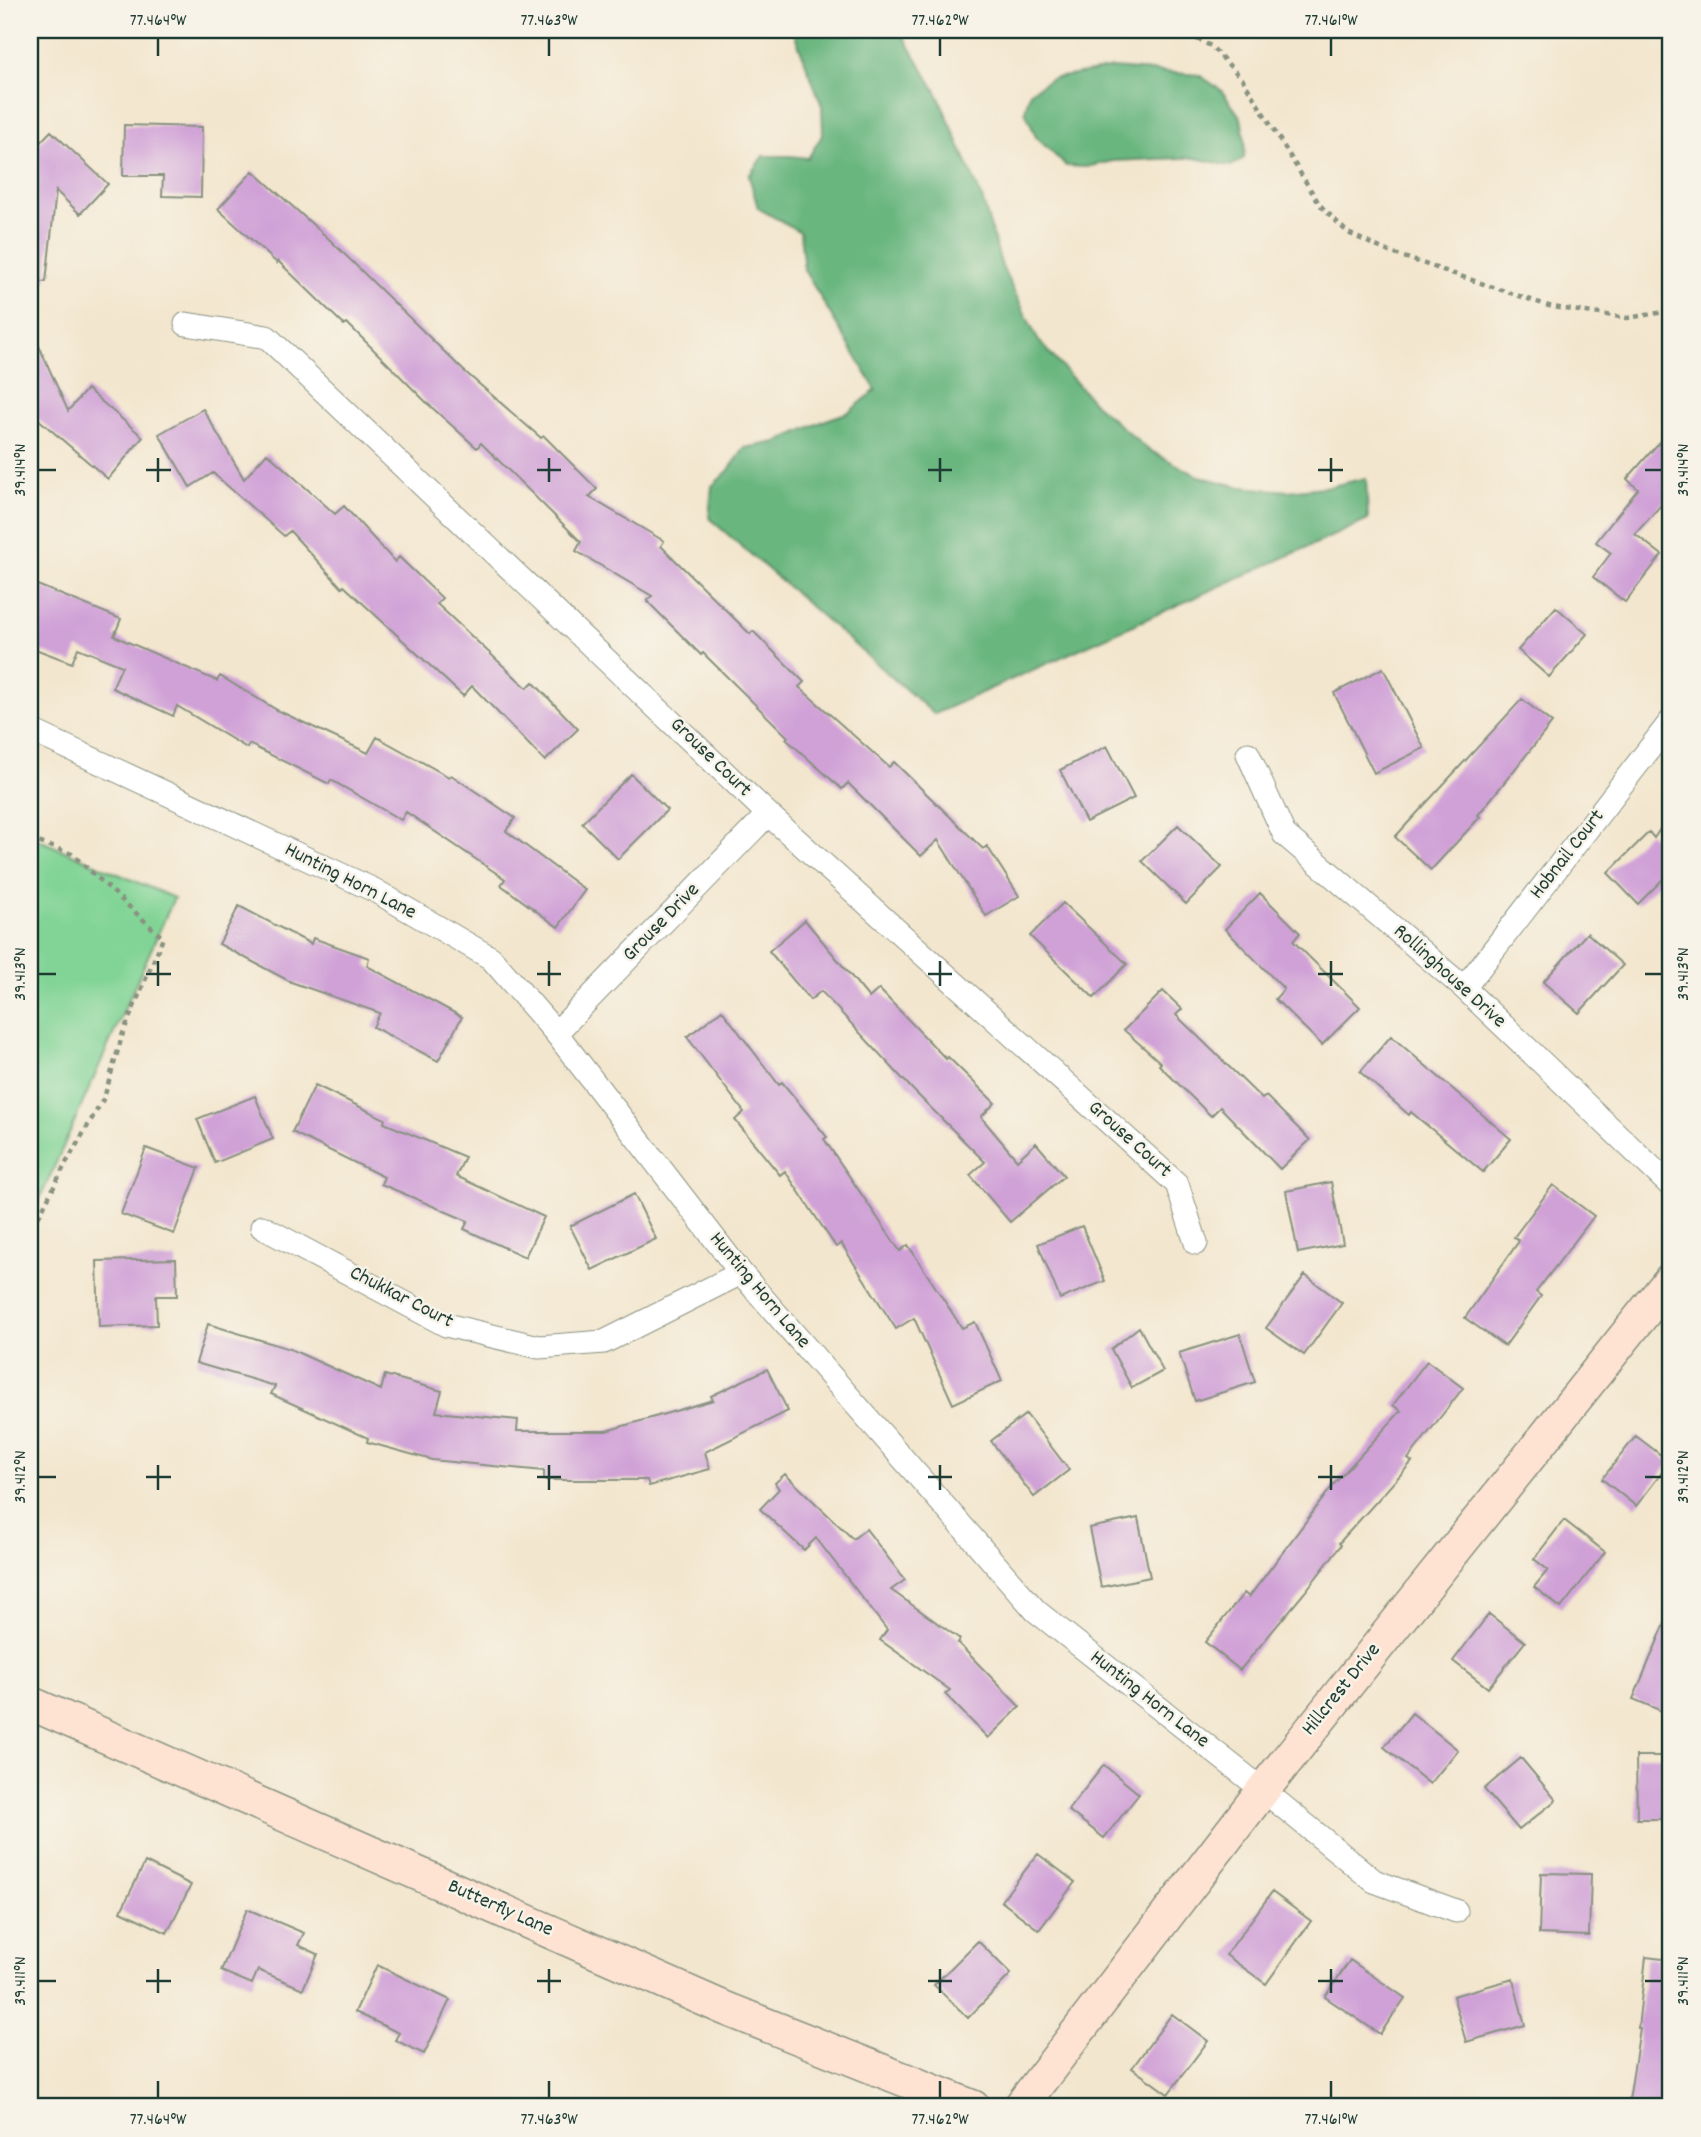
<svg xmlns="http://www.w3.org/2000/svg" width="1701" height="2137" viewBox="0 0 1701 2137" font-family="Dekko,sans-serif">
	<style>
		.green { fill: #82d496; stroke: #508865; stroke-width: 2 }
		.forest { fill: #69b67f; stroke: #447a5a; stroke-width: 2 }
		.building { fill: #d0a1d7 }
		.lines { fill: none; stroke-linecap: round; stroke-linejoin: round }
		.street-casing { stroke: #899281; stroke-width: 25 }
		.secondary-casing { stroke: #899281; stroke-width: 36 }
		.path { stroke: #899281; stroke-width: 4.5; stroke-dasharray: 5 5; stroke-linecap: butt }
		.street { stroke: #fff; stroke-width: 23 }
		.secondary { stroke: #fee3d2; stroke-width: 33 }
		.ticks { fill: none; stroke: #1f3d34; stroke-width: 2.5 }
		.labels { text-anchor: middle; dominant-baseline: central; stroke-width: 5; stroke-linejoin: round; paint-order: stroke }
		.street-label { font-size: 21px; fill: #1f3d34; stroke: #f7f3e8 }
		.neatline { fill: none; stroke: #1f3d34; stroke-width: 2.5 }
		.ticks-label { font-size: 18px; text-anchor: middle; fill: #1f3d34 }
	</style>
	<rect width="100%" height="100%" fill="#f7f3e8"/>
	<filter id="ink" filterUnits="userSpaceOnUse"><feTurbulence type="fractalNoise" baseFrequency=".0143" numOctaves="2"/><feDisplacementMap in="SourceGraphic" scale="14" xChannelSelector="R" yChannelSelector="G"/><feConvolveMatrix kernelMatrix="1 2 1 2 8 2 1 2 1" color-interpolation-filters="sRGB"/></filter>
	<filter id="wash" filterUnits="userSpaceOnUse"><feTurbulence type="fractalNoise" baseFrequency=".00686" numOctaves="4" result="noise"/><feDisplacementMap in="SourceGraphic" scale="28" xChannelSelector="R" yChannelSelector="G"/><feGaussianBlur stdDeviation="1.57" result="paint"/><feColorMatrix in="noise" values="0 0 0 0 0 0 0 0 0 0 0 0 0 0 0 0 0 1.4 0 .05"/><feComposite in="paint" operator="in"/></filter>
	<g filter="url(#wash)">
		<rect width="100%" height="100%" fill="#f3e6ce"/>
		<!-- green -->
		<path class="green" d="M30,836L174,898L30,1221Z"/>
		<!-- forest -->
		<path class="forest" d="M793,30H900L937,93L982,198L1002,267L1038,340L1095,404L1147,449L1198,476L1241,487L1288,491L1332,486L1366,478L1368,520L934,714L709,518L712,486L728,471L745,448L777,442L826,420L849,412L876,390L804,270L800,232L758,208L749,176L763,156H790L808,158L823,134L822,106Z
			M1113,68L1199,75L1221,90L1241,118L1245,140L1244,158L1231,166L1195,158H1182L1113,161L1086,167L1066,166L1036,137L1025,111L1030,92L1051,79Z"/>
		<g id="blocks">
			<!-- building -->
			<path class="building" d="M124,125L202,127L201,197L162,196L163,176H123Z
				M51,131L108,184L80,214L56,191L46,282L30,281V153Z
				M253,171L330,240L463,370L541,438L544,436L597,489L589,497L664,541L661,546L750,634L753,631L804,682L799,687L889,767L894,762L983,849L987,846L1019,896L986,916L938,840L921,856L848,783L842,789L786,739L788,737L703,653L701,655L647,601L652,596L576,551L581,542L481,443L477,448L428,404L347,323L344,325L278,261L277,263L218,209Z
				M30,326L68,411L87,389L143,437L108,479L30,412Z
				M203,409L244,479L267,453L335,514L344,506L395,562L399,557L442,598L437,604L527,688L533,682L578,729L545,761L472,686L463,696L344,586L342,588L290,531L284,536L213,473L190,487L159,434Z
				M1671,429V494L1635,534L1662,555L1625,602L1593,577L1611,553L1596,542L1638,489L1627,479Z
				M30,582L121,619L114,636L217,681L220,676L277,710L368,753L377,737L449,777L451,775L515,818L506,831L585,890L558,927L501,885L505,879L406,812L401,820L331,780L329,784L249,744L247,748L177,706L173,716L112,688L122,666L78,648L72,663L30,647Z
				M1556,607L1587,634L1549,677L1518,650Z
				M1383,668L1424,748L1374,773L1334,693Z
				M1522,699L1552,723L1478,815L1480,817L1431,870L1395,837Z
				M1107,746L1134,798L1086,822L1060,770Z
				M631,774L667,810L618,859L582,823Z
				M1671,813V871L1638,904L1608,873L1649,832L1654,838Z
				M1178,825L1222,867L1186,904L1142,861Z
				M1260,893L1300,933L1293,941L1360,1007L1322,1045L1275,999L1284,989L1225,929Z
				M1063,903L1127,964L1094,998L1030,936Z
				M239,906L311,944L313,938L369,958L367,966L462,1017L438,1061L373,1027L380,1013L291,982L219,944Z
				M805,920L869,998L879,989L946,1059L948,1057L995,1103L981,1117L1017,1160L1036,1143L1064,1176L1010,1222L970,1175L985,1162L914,1091L821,991L810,1000L769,951Z
				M1587,933L1623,965L1579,1013L1543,982Z
				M1163,991L1182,1009L1176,1015L1262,1099L1266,1096L1310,1140L1280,1169L1220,1107L1211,1116L1159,1065L1161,1063L1124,1030Z
				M722,1010L779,1085L782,1082L827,1137L824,1139L900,1251L908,1245L962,1328L975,1322L1002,1381L953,1404L914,1318L896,1329L841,1243L836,1247L785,1171L780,1175L735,1120L744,1112L687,1037Z
				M1391,1036L1511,1139L1483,1172L1411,1112L1409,1115L1360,1072Z
				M315,1085L385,1119L384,1123L465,1157L456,1176L544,1217L525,1257L464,1229L468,1221L381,1184L384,1177L292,1132Z
				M255,1096L273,1139L215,1163L197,1119Z
				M146,1148L199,1168L174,1234L121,1214Z
				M1331,1182L1343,1244L1298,1253L1286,1191Z
				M1553,1185L1594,1216L1536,1292L1541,1296L1505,1346L1465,1318L1519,1241L1514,1237Z
				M634,1194L656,1239L592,1270L570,1226Z
				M1082,1226L1105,1281L1060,1299L1038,1244Z
				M176,1259L177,1296H156L157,1325L99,1327L97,1261Z
				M1305,1275L1342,1303L1304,1355L1266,1328Z
				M208,1324L290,1349L381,1390L385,1375L442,1391L436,1412L518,1420L517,1431H606L713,1400L711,1396L767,1369L788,1411L705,1452L710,1469L649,1486L647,1480H544V1471L432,1460L367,1442L368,1438L271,1394L275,1386L196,1363Z
				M1139,1327L1163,1371L1132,1388L1111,1349Z
				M1240,1334L1255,1382L1195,1401L1179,1353Z
				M1427,1361L1463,1388L1408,1459L1412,1462L1339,1543L1341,1545L1305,1592L1240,1670L1205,1642L1244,1593L1249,1597L1334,1484L1401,1411L1393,1405Z
				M1026,1414L1069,1470L1034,1497L991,1441Z
				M1636,1436L1670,1462L1636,1506L1602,1479Z
				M785,1474L853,1539L866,1529L905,1580L891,1590L960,1639L958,1643L1020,1707L988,1738L945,1694L950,1690L880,1640L887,1630L816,1538L804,1550L760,1509L779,1489L775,1483Z
				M1138,1518L1150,1577L1101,1587L1089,1528Z
				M1564,1520L1605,1552L1561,1608L1534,1587L1548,1570L1534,1559Z
				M1671,1609V1715L1633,1699Z
				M1489,1614L1525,1642L1488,1688L1453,1661Z
				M1412,1713L1458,1750L1430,1784L1384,1747Z
				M1636,1756H1671V1819H1637Z
				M1521,1758L1556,1800L1519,1830L1484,1789Z
				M1104,1765L1139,1794L1104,1838L1068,1810Z
				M1038,1854L1075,1882L1039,1930L1001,1901Z
				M145,1862L191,1885L167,1933L121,1911Z
				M1541,1873L1591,1874L1589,1936L1539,1934Z
				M1272,1892L1311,1921L1266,1984L1226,1955Z
				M247,1909L304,1933L298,1945L318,1954L303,1989L258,1970L252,1984L221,1971Z
				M978,1941L1011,1974L968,2018L934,1985Z
				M1646,1957L1671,1960V2107H1628L1640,2028H1638Z
				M1350,1960L1405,1998L1380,2034L1325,1997Z
				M377,1965L450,2000L424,2054L395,2040L399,2033L355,2012Z
				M1513,1979L1525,2025L1466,2042L1453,1996Z
				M1172,2014L1208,2041L1168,2094L1132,2068Z"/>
		</g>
	</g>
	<g filter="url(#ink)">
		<use href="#blocks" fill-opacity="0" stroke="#899281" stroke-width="2"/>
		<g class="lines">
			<defs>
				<path id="street" d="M186,324L267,337L768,814L1177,1184L1196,1243
					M30,730L374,890L491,958L556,1033L741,1273L1036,1611L1263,1790L1374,1881L1456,1911
					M1248,754L1284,834L1464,988L1671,1186
					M1464,988L1671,721
					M556,1033L768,814
					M262,1227L446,1325L539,1347L604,1342L741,1273"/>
				<path id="secondary" d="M30,1703L724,2008L973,2107
					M1020,2107L1263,1790L1671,1279"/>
			</defs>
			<!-- street casing -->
			<use href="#street" class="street-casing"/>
			<!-- secondary casing -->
			<use href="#secondary" class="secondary-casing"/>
			<!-- path -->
			<path class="path" d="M1179,30L1211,46L1243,80L1320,205L1348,233L1389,252L1552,307L1627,318L1671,311
				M30,839L72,854L163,938L123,1033L104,1098L66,1163L39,1216L30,1222"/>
			<!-- street -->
			<use href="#street" class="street"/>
			<!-- secondary -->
			<use href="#secondary" class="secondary"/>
		</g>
	</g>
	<!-- ticks -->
	<path class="ticks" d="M158,38V56M549,38V56M940,38V56M1331,38V56M158,458V482M549,458V482M940,458V482M1331,458V482M38,470H56M146,470H171M537,470H561M928,470H952M1318,470H1343M1645,470H1662M158,961V986M549,961V986M940,961V986M1331,961V986M38,974H56M146,974H171M537,974H561M928,974H952M1318,974H1343M1645,974H1662M158,1465V1490M549,1465V1490M940,1465V1490M1331,1465V1490M38,1477H56M146,1477H171M537,1477H561M928,1477H952M1318,1477H1343M1645,1477H1662M158,1969V1993M549,1969V1993M940,1969V1993M1331,1969V1993M38,1981H56M146,1981H171M537,1981H561M928,1981H952M1318,1981H1343M1645,1981H1662M158,2081V2098M549,2081V2098M940,2081V2098M1331,2081V2098"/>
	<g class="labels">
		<!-- street labels -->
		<g class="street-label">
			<text transform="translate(710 758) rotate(44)">Grouse Court</text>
			<text transform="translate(1568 855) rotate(-52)">Hobnail Court</text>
			<text transform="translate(350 882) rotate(27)">Hunting Horn Lane</text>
			<text transform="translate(662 923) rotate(-46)">Grouse Drive</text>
			<text transform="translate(1449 977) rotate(42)">Rollinghouse Drive</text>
			<text transform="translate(1129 1140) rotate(42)">Grouse Court</text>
			<text transform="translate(759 1291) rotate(50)">Hunting Horn Lane</text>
			<text transform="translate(401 1298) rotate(27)">Chukkar Court</text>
			<text transform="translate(1342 1690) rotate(-51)">Hillcrest Drive</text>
			<text transform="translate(1149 1700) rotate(38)">Hunting Horn Lane</text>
			<text transform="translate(500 1909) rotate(24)">Butterfly Lane</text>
		</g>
	</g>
	<!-- margin -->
	<rect width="1701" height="2137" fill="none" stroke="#f7f3e8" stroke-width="77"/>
	<rect x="38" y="38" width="1624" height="2060" class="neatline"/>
	<g class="ticks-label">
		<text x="158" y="25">77.464°W</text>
		<text x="549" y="25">77.463°W</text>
		<text x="940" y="25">77.462°W</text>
		<text x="1331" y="25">77.461°W</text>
		<text transform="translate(19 470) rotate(-90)" y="6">39.414°N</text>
		<text transform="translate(1682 470) rotate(-90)" y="6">39.414°N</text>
		<text transform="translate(19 974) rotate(-90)" y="6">39.413°N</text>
		<text transform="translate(1682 974) rotate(-90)" y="6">39.413°N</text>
		<text transform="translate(19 1477) rotate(-90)" y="6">39.412°N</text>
		<text transform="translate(1682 1477) rotate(-90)" y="6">39.412°N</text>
		<text transform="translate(19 1981) rotate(-90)" y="6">39.411°N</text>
		<text transform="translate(1682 1981) rotate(-90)" y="6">39.411°N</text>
		<text x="158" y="2124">77.464°W</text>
		<text x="549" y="2124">77.463°W</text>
		<text x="940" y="2124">77.462°W</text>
		<text x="1331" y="2124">77.461°W</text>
	</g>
</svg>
